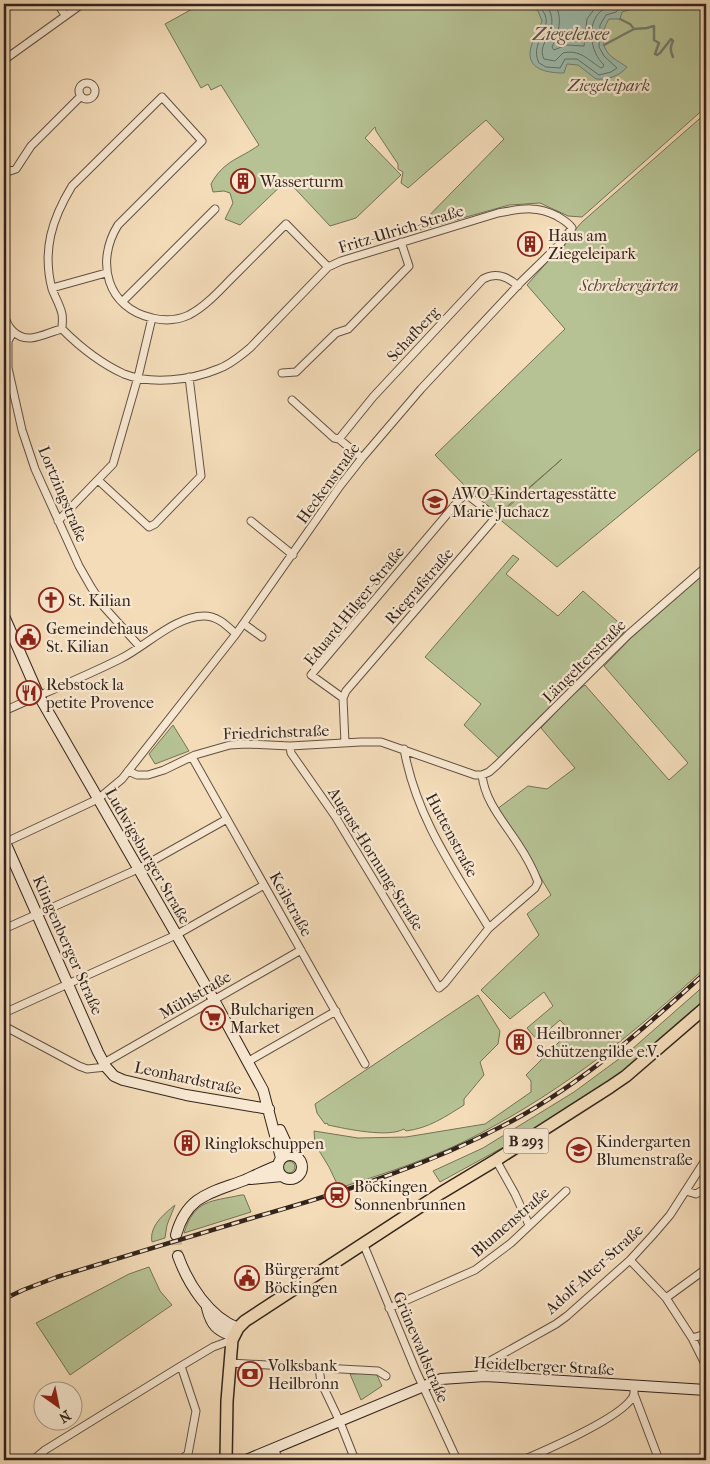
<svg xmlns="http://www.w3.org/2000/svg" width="710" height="1464" viewBox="0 0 710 1464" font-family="'IM FELL French Canon',serif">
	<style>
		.green { fill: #b6c294; stroke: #747258 }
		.water { fill: #9cbcae; stroke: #727f74 }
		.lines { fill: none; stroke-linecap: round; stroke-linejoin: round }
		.shore { stroke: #677065; stroke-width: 1 }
		.stream { stroke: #727f74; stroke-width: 2.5 }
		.secondary-tunnel { stroke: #cdb79a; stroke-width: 10; stroke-dasharray: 10 5; stroke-linecap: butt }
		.street-casing { stroke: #625143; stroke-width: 9 }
		.secondary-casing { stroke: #32231c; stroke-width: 12 }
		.primary-casing { stroke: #32231c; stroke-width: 14 }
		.street { stroke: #f8e8d2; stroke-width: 7 }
		.secondary { stroke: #f8e8d2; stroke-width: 10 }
		.primary { stroke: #f4dcb9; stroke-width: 11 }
		.rail-casing { stroke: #32231c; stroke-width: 4.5 }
		.rail { stroke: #f8e8d2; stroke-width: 2.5; stroke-dasharray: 8; stroke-linecap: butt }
		.labels { text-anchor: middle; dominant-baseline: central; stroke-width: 4.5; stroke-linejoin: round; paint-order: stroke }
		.shield { fill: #f8e8d2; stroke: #6d5e53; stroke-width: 1 }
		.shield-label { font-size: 15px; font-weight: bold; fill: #32231c }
		.park-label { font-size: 16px; font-style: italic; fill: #534b3a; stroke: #f8e8d2 }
		.poi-label { font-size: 16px; fill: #32231c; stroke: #f8e8d2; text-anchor: start }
		.street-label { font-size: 16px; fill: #32231c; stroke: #f8e8d2 }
		.water-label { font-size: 18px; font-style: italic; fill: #525148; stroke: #f8e8d2 }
	</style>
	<rect width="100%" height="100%" fill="#f4dcb9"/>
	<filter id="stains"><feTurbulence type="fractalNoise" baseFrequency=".004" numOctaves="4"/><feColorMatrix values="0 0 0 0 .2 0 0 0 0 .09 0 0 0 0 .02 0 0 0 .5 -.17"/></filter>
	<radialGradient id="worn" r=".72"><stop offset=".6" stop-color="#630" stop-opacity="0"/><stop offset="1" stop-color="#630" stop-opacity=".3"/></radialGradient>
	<!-- green -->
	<path class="green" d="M192,4H706V107L582,217L568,216L540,203L509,205L413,232L504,139L486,120L408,188L401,183L403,172L398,169V164L376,131L375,127L365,138L401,175L356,218L330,226L287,180L240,225L225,219L233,203L230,193L224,191L213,192L211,184C224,160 240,159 259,145L221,85L211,90L208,84L201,88L165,24L194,8Z
		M706,113V444L557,567L497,517L562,459L495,517L435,455L565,329L527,285L582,222Z
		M513,555L519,559L506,574L558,616L583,591L625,628L624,632L499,758L464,725L481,704L425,657Z
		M706,572V967C636,1032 565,1089 481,1133C436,1157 387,1173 339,1188L329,1167L315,1144L314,1131L358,1138L406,1137L485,1124L531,1092V1081L526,1075L570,1031L560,1020L537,1040L527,1028L553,1006L544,992L510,1019L481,990L539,935L527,914L551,895L521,844L497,809L528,786L547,789L575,768L541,728L574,693L585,685L669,780L688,763L604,666L631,638Z
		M173,725L189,751L155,764L149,754Z
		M706,984V1001L666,1038L616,1078L533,1131L440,1182L433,1171L483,1148L574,1092L631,1050Z
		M478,995L500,1031L498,1044L480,1062L484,1075L464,1099V1105C445,1117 429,1128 406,1131L404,1129C388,1138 347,1129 328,1125L327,1123L325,1124L317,1113L315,1104Z
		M283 1167a6 6 0 1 1 12 0a6 6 0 1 1-12 0Z
		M241,1195H244L251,1212L184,1233C195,1199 210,1202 241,1195Z
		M175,1205L167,1225L165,1238L152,1242C149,1226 164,1214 175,1205Z
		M149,1267L160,1291L172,1305L70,1375L36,1323L129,1274Z
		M376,1373L382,1386L361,1400L350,1374Z"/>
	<!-- water -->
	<path class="water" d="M529,4H650L622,12L620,19H609C603,28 600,43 608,53C612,58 621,63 627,67C620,76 607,80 596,79L578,65L567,64L564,73C548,73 525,70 531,47C533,37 540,31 542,21L538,11Z"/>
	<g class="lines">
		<!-- shore -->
		<path class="shore" d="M536,4C563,25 527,39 539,63L546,67L560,68L565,59H577L599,75L611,72L617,68L604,56L599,47L600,25L606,15L616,12L620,8L632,4
			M546,4C564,31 535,41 544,59L555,61L563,53C580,49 588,60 601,68L603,67L604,65C590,52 586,24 601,11C606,7 611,7 615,4
			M555,4C563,19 559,32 552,47L554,50L566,45L584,46L587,19L598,4"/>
		<!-- stream -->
		<path class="stream" d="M620,19L630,24L634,29L647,28L654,26V40L659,43L655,54L657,55L660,53L671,39L673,41C670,47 670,50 673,57
			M604,45L634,29"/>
		<!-- secondary-tunnel -->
		<path class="secondary-tunnel" d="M176,1235L178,1256"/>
		<defs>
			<path id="street" d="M58,4L65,15
				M4,60L82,4
				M79 91a8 8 0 1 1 16 0a8 8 0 1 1-16 0Z
				M4,173L16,169L31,146L81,96
				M52,288L106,273
				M122,302L215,209
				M4,314C7,327 16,339 31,338C42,337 52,331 62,329C81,348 100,363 124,374C151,385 192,380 218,369C230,365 240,356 250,348L328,267L341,261L498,213C521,209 536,205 557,216C563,220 568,222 572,228L561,243L521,282L421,389L362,458L340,486L236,634L122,779L98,799L4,843
				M62,329C62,325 63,319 62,314C60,305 55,297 52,289C42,250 52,219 72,186L162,97L202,141L118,225C95,262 107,308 152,318C164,321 178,320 189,315C206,306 219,291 232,278C250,260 268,242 286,224L328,267
				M13,332L8,341V368L22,430L35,469L79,566L91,587L104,607L140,647
				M282,373L296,372L336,333L348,329L409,266L401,242
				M292,400L334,438L339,439L362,458
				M339,439L373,397L483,279C496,272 507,276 518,286
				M98,480L149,527L155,524L201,476L189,377
				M58,521L113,464L138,377L152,318
				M251,521L293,555
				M244,624L262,637
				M343,698L346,691L496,517L470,497L464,496L460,499L311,675L343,698L345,743
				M4,711C42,694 82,678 120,659C145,647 175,616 204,616C218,616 227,626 236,634
				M290,746L291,753L335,816L439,988L445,983L489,928L535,888L538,882C533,869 526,856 518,844C504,822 485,802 482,775
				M404,749C416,817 454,870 489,928
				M192,757L365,1064
				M128,771L137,775H148L164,770L195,755L230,745L246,744L290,746L361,742H381L475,775H482L489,772L497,765L629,634L706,567
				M4,929L138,869L227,819
				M4,1013L176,935L264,885
				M4,1026L79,1066L87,1069L106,1067
				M247,1062L336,1011
				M104,1063L301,950
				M496,1160L515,1194L529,1225
				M686,1191L696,1194L706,1188
				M363,1243L416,1371L457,1460
				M630,1260L666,1298L692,1338L706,1366
				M666,1298L703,1271
				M389,1308L475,1270L511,1243L566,1191
				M692,1338L706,1334
				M230,1363L378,1371L386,1376
				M181,1366L196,1411L188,1454L184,1457
				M319,1368L321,1382L340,1422L355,1460
				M480,1375L483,1366L490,1361L556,1324L567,1316L630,1260L652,1236L670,1215L706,1159
				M634,1394L659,1460
				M274,1448L279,1460
				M33,1460L45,1450L181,1366L213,1347L232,1340
				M523,1460C544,1451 628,1415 634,1394C634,1391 634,1389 634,1386"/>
			<path id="secondary" d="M4,616L39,696L214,1000L263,1090L281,1158
				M4,840L98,1052L106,1067L114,1076L123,1080L186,1095L269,1109
				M280,1130L286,1143L293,1155
				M278 1167a12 12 0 1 1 24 0a12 12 0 1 1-24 0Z
				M251,1179L282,1176
				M176,1235C187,1195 211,1193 245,1180C256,1175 266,1170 277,1166
				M178,1256C188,1284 209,1317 238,1328
				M207,1308C211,1325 217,1331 233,1336
				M246,1460L441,1379L485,1376L706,1390"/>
			<path id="primary" d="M226,1460L227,1401L232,1340L238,1328L245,1321L441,1193L496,1160L610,1087L626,1076L706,1007"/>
		</defs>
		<!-- street casing -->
		<use href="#street" class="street-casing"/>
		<!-- secondary casing -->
		<use href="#secondary" class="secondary-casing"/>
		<!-- primary casing -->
		<use href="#primary" class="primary-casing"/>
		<!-- street -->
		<use href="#street" class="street"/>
		<!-- secondary -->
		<use href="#secondary" class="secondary"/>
		<!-- primary -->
		<use href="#primary" class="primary"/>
		<defs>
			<path id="rail" d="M4,1299L23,1290L57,1277C122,1257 186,1238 252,1218C343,1192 428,1166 512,1121C584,1082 646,1027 706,972"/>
		</defs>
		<!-- rail casing -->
		<use href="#rail" class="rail-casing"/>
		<!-- rail -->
		<use href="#rail" class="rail"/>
	</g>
	<!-- icons -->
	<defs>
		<symbol id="building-ring" viewBox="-11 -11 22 22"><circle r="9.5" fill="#f8e8d2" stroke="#8f2418" stroke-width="1.5"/><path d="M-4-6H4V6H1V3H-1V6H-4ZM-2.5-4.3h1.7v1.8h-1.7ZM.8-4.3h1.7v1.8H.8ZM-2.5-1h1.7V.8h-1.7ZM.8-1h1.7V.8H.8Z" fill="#8f2418"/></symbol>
		<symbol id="school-ring" viewBox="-11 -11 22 22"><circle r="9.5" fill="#f8e8d2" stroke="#8f2418" stroke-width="1.5"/><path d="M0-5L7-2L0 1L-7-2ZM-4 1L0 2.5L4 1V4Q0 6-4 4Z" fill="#8f2418"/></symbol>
		<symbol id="church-ring" viewBox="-11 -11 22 22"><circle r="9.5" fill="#f8e8d2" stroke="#8f2418" stroke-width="1.5"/><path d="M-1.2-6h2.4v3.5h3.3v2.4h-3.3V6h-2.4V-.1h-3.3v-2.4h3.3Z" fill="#8f2418"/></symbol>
		<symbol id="civic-ring" viewBox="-11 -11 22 22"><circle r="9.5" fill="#f8e8d2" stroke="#8f2418" stroke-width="1.5"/><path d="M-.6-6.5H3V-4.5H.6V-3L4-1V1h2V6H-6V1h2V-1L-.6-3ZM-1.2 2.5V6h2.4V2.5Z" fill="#8f2418"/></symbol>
		<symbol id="restaurant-ring" viewBox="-11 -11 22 22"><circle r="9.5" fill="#f8e8d2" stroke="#8f2418" stroke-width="1.5"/><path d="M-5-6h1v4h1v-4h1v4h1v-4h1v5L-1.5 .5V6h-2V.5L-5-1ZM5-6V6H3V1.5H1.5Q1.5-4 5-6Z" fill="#8f2418"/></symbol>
		<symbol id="supermarket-ring" viewBox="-11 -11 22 22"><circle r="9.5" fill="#f8e8d2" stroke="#8f2418" stroke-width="1.5"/><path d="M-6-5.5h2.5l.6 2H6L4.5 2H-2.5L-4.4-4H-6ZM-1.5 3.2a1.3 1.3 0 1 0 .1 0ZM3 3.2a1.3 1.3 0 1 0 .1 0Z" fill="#8f2418"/></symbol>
		<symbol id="station-ring" viewBox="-11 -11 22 22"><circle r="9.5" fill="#f8e8d2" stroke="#8f2418" stroke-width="1.5"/><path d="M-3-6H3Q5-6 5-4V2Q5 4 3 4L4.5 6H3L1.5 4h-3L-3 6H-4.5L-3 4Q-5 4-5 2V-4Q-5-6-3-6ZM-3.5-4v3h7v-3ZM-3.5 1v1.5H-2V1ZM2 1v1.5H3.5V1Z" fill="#8f2418"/></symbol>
		<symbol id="bank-ring" viewBox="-11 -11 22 22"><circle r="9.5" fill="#f8e8d2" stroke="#8f2418" stroke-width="1.5"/><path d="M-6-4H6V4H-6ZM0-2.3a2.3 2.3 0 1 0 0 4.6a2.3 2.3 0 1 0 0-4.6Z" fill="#8f2418"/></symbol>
	</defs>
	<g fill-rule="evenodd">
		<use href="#building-ring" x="229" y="167" width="28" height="28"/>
		<use href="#building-ring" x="516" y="230" width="28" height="28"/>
		<use href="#school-ring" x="421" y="488" width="28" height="28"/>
		<use href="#church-ring" x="37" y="586" width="28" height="28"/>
		<use href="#civic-ring" x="14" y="623" width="28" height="28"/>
		<use href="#restaurant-ring" x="15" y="679" width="28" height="28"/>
		<use href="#supermarket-ring" x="199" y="1004" width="28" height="28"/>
		<use href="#building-ring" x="505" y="1028" width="28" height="28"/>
		<use href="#building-ring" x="173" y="1129" width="28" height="28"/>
		<use href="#school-ring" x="565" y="1136" width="28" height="28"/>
		<use href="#station-ring" x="323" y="1181" width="28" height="28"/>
		<use href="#civic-ring" x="233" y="1264" width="28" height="28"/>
		<use href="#bank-ring" x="236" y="1360" width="28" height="28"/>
	</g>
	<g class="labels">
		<!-- shield labels -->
		<rect class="shield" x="503.5" y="1128.5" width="45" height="25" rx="4"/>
		<g class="shield-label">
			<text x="526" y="1141">B 293</text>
		</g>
		<!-- park labels -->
		<g class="park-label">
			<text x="609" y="85">Ziegeleipark</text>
			<text x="629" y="285">Schrebergärten</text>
		</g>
		<!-- poi labels -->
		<g class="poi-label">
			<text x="260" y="181">Wasserturm</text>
			<text x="548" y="235">Haus am<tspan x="548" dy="18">Ziegeleipark</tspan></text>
			<text x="452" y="493">AWO-Kindertagesstätte<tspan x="452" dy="18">Marie Juchacz</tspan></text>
			<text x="68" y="600">St. Kilian</text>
			<text x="46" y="628">Gemeindehaus<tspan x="46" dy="18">St. Kilian</tspan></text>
			<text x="46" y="684">Rebstock la<tspan x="46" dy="18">petite Provence</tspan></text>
			<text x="230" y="1009">Bulcharigen<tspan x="230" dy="18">Market</tspan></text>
			<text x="536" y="1033">Heilbronner<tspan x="536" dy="18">Schützengilde e.V.</tspan></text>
			<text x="596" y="1141">Kindergarten<tspan x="596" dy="18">Blumenstraße</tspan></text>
			<text x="204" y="1143">Ringlokschuppen</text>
			<text x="354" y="1186">Böckingen<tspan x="354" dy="18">Sonnenbrunnen</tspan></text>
			<text x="264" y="1269">Bürgeramt<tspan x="264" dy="18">Böckingen</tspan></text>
			<text x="268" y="1365">Volksbank<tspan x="268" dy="18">Heilbronn</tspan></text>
		</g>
		<!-- street labels -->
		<g class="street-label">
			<text transform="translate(401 229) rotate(-17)">Fritz-Ulrich-Straße</text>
			<text transform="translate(413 334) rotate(-47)">Schafberg</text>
			<text transform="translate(328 483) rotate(-54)">Heckenstraße</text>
			<text transform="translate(63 494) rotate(67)">Lortzingstraße</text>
			<text transform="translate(419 586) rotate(-49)">Riegrafstraße</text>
			<text transform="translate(354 606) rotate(-51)">Eduard-Hilger-Straße</text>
			<text transform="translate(584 661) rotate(-45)">Längelterstraße</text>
			<text transform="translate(276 732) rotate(-2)">Friedrichstraße</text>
			<text transform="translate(452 835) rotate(62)">Huttenstraße</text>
			<text transform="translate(148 856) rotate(60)">Ludwigsburger Straße</text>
			<text transform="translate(376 859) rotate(58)">August-Hornung-Straße</text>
			<text transform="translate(291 904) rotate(61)">Keilstraße</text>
			<text transform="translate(68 945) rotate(66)">Klingenberger Straße</text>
			<text transform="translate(195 995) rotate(-30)">Mühlstraße</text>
			<text transform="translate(188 1078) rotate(12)">Leonhardstraße</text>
			<text transform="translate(510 1222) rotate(-41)">Blumenstraße</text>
			<text transform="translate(594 1269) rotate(-42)">Adolf-Alter-Straße</text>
			<text transform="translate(421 1347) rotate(67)">Grünewaldstraße</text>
			<text transform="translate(544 1366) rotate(3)">Heidelberger Straße</text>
		</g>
		<!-- water labels -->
		<g class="water-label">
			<text x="571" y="34">Ziegeleisee</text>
		</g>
	</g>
	<!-- margin -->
	<rect width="710" height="1464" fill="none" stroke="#f4dcb9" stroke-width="20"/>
	<rect x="5" y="5" width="700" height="1454" fill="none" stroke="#32231c" stroke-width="2.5"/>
	<rect x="10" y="10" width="690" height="1444" fill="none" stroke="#32231c"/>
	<!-- north arrow -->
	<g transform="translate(58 1406) rotate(147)"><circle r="24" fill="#f8e8d2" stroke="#a99989"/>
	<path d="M0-4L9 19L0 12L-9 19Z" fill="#8f2418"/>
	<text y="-8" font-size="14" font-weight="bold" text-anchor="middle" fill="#32231c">N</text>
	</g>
	<rect width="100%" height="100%" filter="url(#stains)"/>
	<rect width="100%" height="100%" fill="url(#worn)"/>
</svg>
